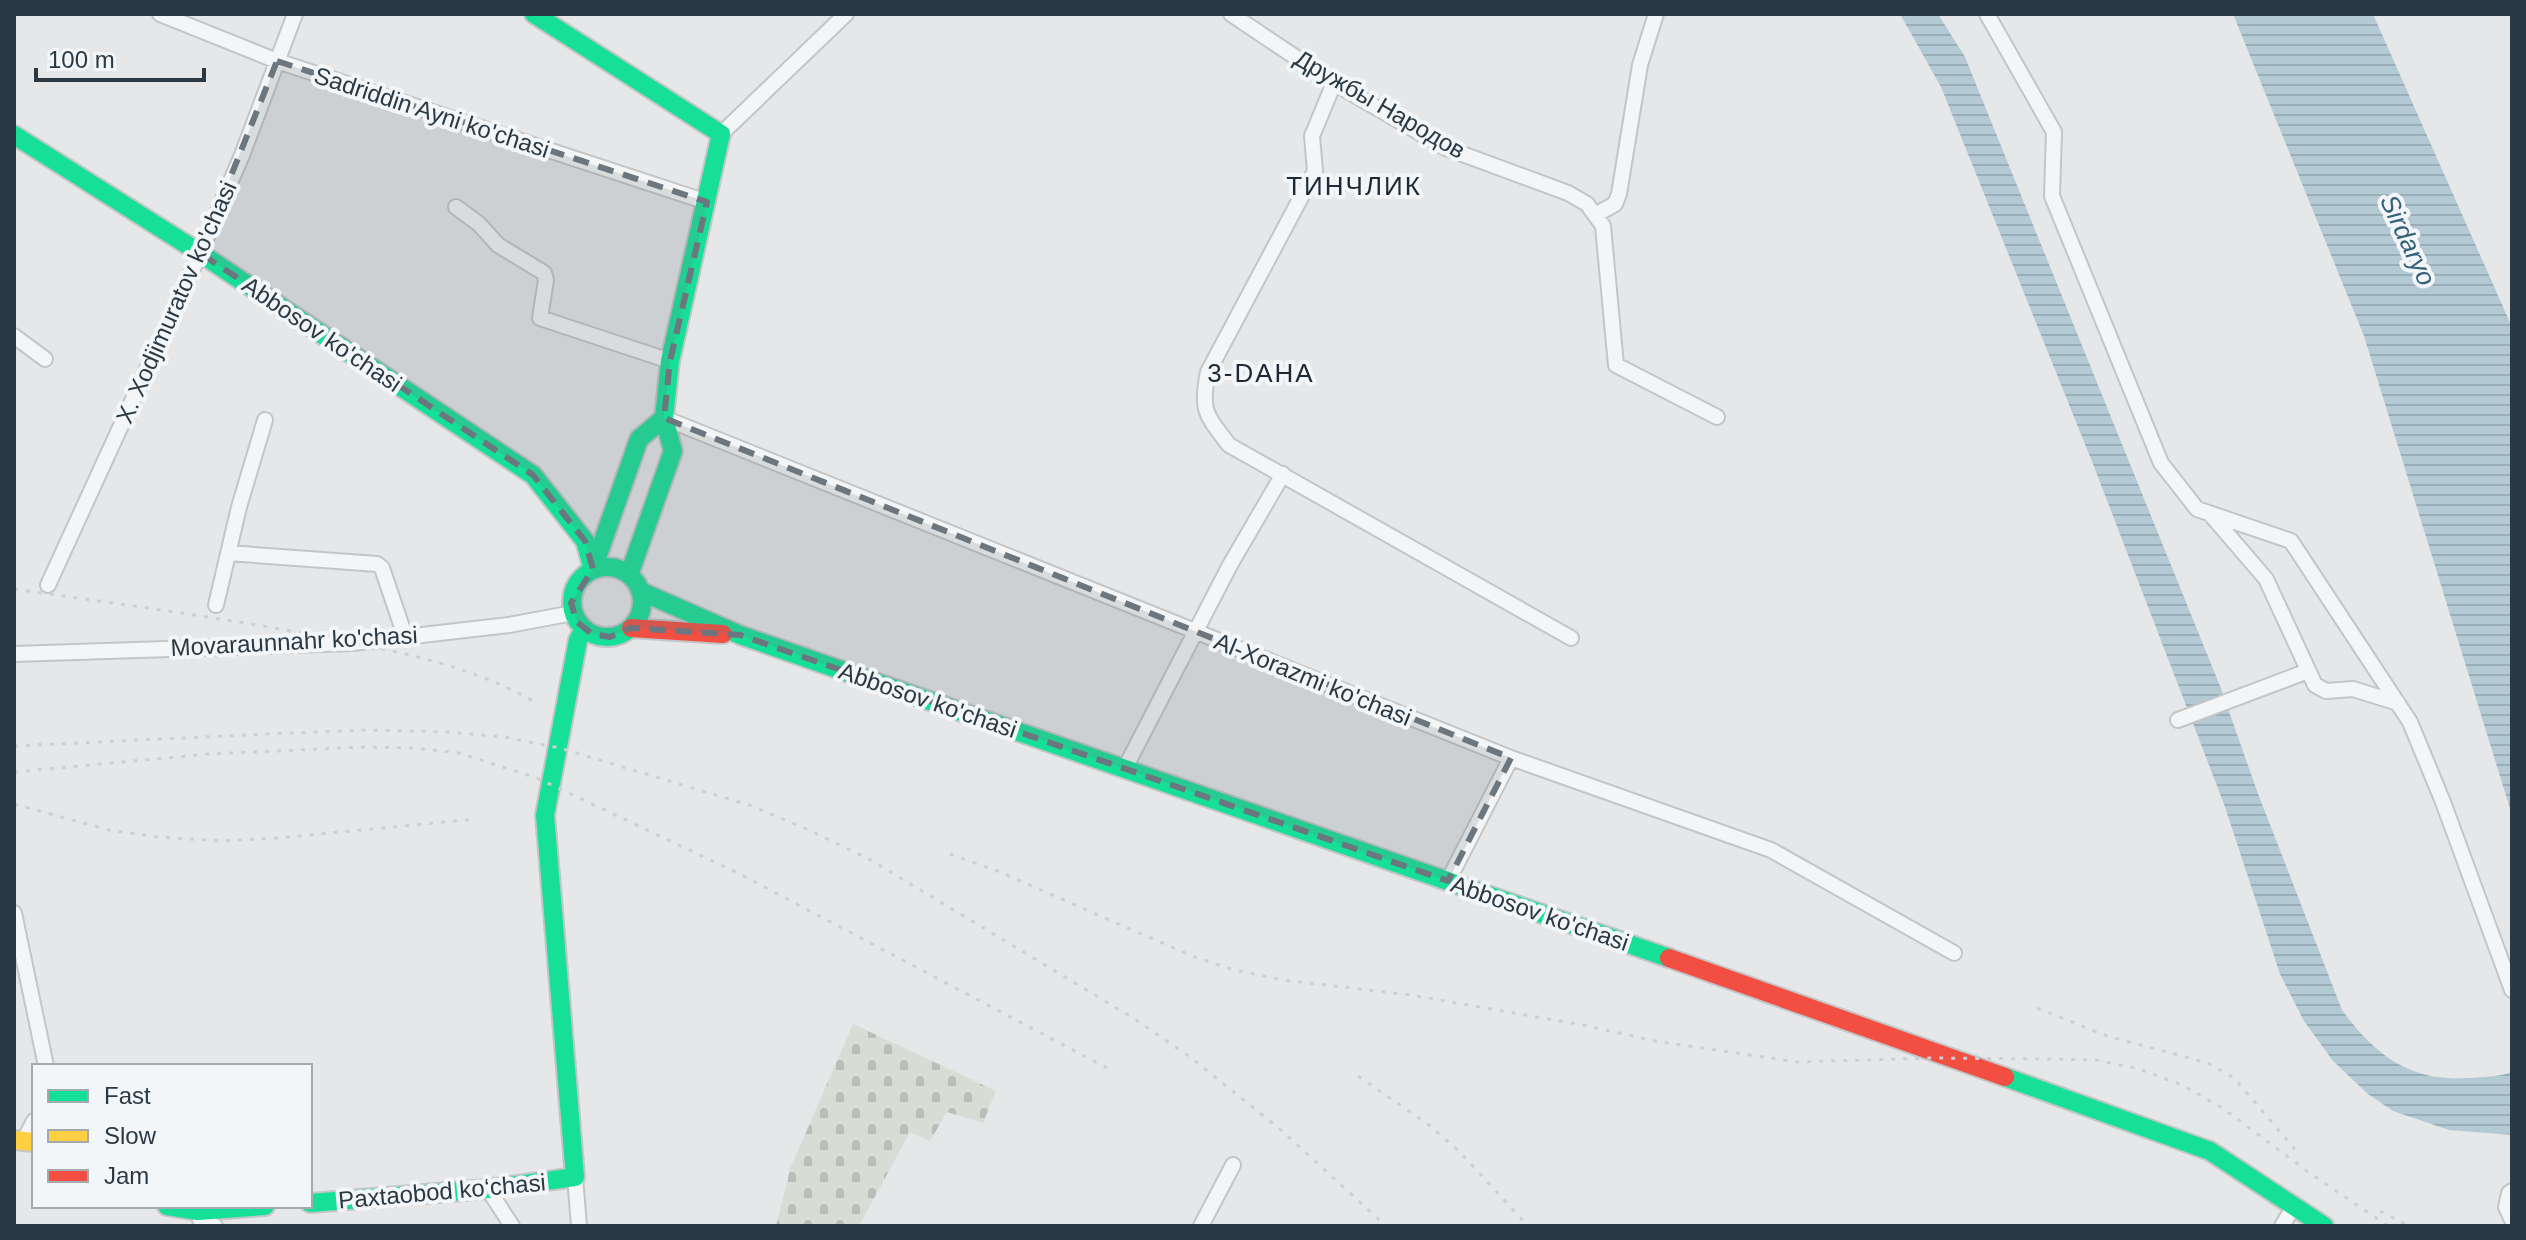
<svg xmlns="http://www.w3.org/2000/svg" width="2526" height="1240" viewBox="0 0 2526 1240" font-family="Arial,sans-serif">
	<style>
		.cemetery { fill: url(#cemetery-stones) }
		.water { fill: url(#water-rules) }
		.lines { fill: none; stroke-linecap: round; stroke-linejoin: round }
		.street-casing { stroke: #c3c5c7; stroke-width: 18 }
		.fast-casing { stroke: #c3c5c7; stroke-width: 22 }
		.slow-casing { stroke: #c3c5c7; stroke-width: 22 }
		.jam-casing { stroke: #c3c5c7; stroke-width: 22 }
		.street { stroke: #f4f5f6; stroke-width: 14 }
		.fast { stroke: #16e098; stroke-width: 18 }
		.slow { stroke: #ffcf43; stroke-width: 18 }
		.jam { stroke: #f24e42; stroke-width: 18 }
		.rail { stroke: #cdcfd1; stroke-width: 3; stroke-dasharray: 4 8; stroke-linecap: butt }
		.marked { fill: #6b767e; fill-opacity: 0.2; stroke: #6b767e; stroke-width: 6; stroke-dasharray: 16 10; stroke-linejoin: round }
		.labels { text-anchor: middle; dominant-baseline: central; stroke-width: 8; stroke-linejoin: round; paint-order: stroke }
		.street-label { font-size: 24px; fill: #2a3944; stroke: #f3f6f8 }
		.neighbourhood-label { font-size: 26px; letter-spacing: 2px; fill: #1d2935; stroke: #f3f6f8 }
		.water-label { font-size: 26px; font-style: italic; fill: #346078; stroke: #f3f6f8 }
	</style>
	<defs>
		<pattern id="cemetery-stones" width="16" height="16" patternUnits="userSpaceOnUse" patternTransform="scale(2)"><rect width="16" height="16" fill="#d7ddd5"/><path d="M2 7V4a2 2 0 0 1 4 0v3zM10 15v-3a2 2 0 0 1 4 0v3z" fill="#b9beb8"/></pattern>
		<pattern id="water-rules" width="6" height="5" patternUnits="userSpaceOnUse" patternTransform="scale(2)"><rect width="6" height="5" fill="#b3cad4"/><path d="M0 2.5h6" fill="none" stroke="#9aaeb7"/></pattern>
	</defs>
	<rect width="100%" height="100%" fill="#e5e7e9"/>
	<!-- cemetery -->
	<path class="cemetery" d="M853,1024L996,1091L983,1123L947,1112L930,1141L910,1132L859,1226H776L790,1169Z"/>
	<!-- water -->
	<path class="water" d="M1900,14H1938L1965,57L2220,686L2257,791L2342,1010C2375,1055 2410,1082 2468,1078C2484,1077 2498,1077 2512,1072V1135L2449,1130L2393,1111L2368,1094L2333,1061L2304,1021L2280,974L2224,804L2093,464L1941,87Z
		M2233,14H2373L2512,327V815L2364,336Z"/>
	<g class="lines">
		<defs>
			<path id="street" d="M160,14L277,61L707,202
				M1231,14L1334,83L1446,148L1568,193L1587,204L1603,226L1616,365L1717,417
				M1987,14L2054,132L2052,196L2161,463L2197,509L2291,541L2410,722L2443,802L2512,990
				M1334,83L1312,136L1315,171L1208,372C1200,411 1206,415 1229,445L1571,638
				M721,134L846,14
				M456,207L479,224L498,245L544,273L546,280L540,318L670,361
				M1595,215L1615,204L1619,194L1640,65L1656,14
				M14,336L45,359
				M664,418L1511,758L1771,850L1954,953
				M2211,515L2266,579L2315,685L2326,691L2353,689L2398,703
				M228,553L377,564L382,568L405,636
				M48,585L200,253L242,155L295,14
				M216,605L239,507L265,420
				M14,654L352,643L509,625L573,613
				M2178,720L2308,671
				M1125,768L1230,565L1283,474
				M1448,881L1511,758
				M14,913L46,1066
				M24,1140L34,1121
				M575,1177L579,1226
				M488,1189L512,1226
				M2512,1191L2509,1193L2506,1207L2512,1220
				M200,1220L215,1226
				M1201,1226L1233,1165
				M2282,1226L2294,1206"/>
			<path id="fast" d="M534,14L721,134L670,361L664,418L673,451L629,575
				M14,135L200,253L533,475L585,541L593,569
				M572 602a35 35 0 1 1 70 0a35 35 0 1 1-70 0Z
				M593,569L639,439L664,418
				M640,591L740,635L1669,958
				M2005,1077L2210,1151L2324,1226
				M310,1203L488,1189L575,1177L545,815L578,640L584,629
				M167,1206L198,1211L265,1206"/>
			<path id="slow" d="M14,1140L34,1142"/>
			<path id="jam" d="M631,628L723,634
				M1669,958L2005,1077"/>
		</defs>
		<!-- street casing -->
		<use href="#street" class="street-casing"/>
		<!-- fast casing -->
		<use href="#fast" class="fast-casing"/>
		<!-- slow casing -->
		<use href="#slow" class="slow-casing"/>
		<!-- jam casing -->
		<use href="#jam" class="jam-casing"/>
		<!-- street -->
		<use href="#street" class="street"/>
		<!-- fast -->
		<use href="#fast" class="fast"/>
		<!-- slow -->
		<use href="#slow" class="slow"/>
		<!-- jam -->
		<use href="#jam" class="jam"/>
		<!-- rail -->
		<path class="rail" d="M14,589C119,604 225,618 329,638C400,652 469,665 533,701
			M14,746L266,734L367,730L447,732L504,737L560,748L752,806L809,830L869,859L1133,1018L1190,1057L1280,1129L1386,1226
			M14,772L209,754L365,747L414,748L459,753L537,778L738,873L1107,1068
			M14,804L109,830L158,837L220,841L278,838L476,819
			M950,854L995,870L1192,956L1234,970L1283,980L1411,995L1583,1025L1655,1041L1797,1062L1931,1058L2047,1059L2096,1060L2139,1069L2182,1085L2221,1107L2311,1174L2388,1226
			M2037,1008L2107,1036L2208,1063L2234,1078L2299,1154
			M1358,1076L1429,1125L1459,1151L1528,1226
			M2380,1211L2409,1226"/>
	</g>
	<!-- marked area -->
	<path class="marked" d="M277,61L707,202L670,361L664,418L1511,758L1448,881L740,635L631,628L610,637L592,634L577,622L571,603L593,569L585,541L533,475L200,253Z"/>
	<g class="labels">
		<!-- street labels -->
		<g class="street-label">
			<text transform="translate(1380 104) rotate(30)">Дружбы Народов</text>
			<text transform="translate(432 112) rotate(18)">Sadriddin Ayni ko'chasi</text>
			<text transform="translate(176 302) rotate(-66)">X. Xodjimuratov ko'chasi</text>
			<text transform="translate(322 334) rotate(34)">Abbosov ko'chasi</text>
			<text transform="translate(294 641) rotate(-3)">Movaraunnahr ko'chasi</text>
			<text transform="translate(1313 679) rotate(22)">Al-Xorazmi ko'chasi</text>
			<text transform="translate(928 700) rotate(19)">Abbosov ko'chasi</text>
			<text transform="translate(1540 913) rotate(19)">Abbosov ko'chasi</text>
			<text transform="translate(442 1191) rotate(-5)">Paxtaobod ko‘chasi</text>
		</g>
		<!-- neighbourhood labels -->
		<g class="neighbourhood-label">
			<text x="1354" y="186">ТИНЧЛИК</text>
			<text x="1261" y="373">3-DAHA</text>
		</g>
		<!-- water labels -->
		<g class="water-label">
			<text transform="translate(2408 240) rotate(65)">Sirdaryo</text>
		</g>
	</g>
	<!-- border -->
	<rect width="2526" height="1240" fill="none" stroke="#2a3944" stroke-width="32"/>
	<!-- legend -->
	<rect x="32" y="1064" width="280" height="144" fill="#f3f6f8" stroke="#a3aab0" stroke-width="2"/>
	<rect x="48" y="1090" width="40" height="12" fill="#16e098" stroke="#a3aab0" stroke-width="2"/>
	<text x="104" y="1104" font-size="24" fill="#2a3944">Fast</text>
	<rect x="48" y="1130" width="40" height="12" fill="#ffcf43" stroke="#a3aab0" stroke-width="2"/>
	<text x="104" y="1144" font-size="24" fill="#2a3944">Slow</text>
	<rect x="48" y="1170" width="40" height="12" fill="#f24e42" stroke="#a3aab0" stroke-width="2"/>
	<text x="104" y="1184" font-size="24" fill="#2a3944">Jam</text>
	<!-- scale -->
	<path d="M36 68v12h168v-12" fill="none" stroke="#2a3944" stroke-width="4"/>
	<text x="48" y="68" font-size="24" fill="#2a3944" stroke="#f3f6f8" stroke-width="6" paint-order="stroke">100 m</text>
</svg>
